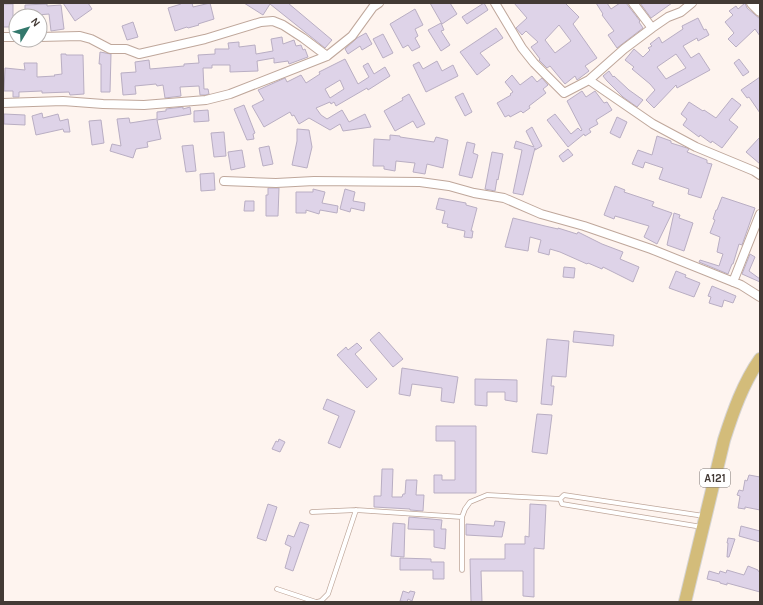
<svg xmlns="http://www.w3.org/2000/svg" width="763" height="605" viewBox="0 0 763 605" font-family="Karla,sans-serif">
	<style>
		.building { fill: #ded3e8; stroke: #b9aec3; fill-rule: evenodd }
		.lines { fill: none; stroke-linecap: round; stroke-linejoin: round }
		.service-casing { stroke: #bfa79b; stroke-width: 5.5 }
		.minor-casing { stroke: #bfa79b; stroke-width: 10 }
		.tertiary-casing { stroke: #bfa79b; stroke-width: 12 }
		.primary-casing { stroke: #d6d4d3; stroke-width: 14 }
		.service { stroke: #fff; stroke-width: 4 }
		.minor { stroke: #fff; stroke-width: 8 }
		.tertiary { stroke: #fff; stroke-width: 10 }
		.primary { stroke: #d3bc7a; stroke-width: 12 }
		.labels { text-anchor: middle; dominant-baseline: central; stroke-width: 4; stroke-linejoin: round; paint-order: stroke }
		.shield { fill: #fff; stroke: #7b7572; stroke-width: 1 }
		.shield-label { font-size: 11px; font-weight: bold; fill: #433a35 }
	</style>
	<rect width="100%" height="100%" fill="#fef4ef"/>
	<!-- building -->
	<path class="building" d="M63,3H88L92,9L75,21Z
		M181,3H192L193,7L210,3L214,19L198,24L199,25L188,28L187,27L175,31L168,8L181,4Z
		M244,3H288L332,40L325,48L270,4L263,15Z
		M430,3H450L457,14L442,24Z
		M484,3L488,10L467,24L462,17Z
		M514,3H565L579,17L573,24L597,58L585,66L589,71L577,80L575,76L565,84L550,66L547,68L539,60L540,59L531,47L538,42L526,31L522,35L516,28L527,18ZM559,25L571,41L555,53L545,40Z
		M596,3H607L611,9L620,3H626L640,21L639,22L643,28L617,48L608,35L614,31L602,15L603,14Z
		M640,3H672L651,18Z
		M745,3L747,8L760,19V36L755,29L736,47L728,39L734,33L725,22L733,15L729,11L736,6L738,9Z
		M3,4H13V27H3Z
		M47,4V6L61,5L64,29L51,31L49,14L25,16V5Z
		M415,9L423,25L415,29L418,36L415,38L420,47L412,51L408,45L403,48L390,24Z
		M698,18L704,30L706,29L709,35L698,41L697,38L683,46L691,58L699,53L710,70L677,88L676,85L654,108L646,100L655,90L650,84L632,69L634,67L625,60L634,49L643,57L650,50L648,48L652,46L650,44L659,37L662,43L683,29L682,26ZM676,54L686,68L666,79L657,67Z
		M133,22L138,37L127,40L122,26Z
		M441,23L444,30L441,31L450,45L441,51L428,30Z
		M496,28L503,38L480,53L490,65L477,75L460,52Z
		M366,33L372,44L362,50L360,46L348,54L345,49L357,38Z
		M383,34L393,53L383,58L373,39Z
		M282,37L283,44L294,40L296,46L301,45L303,50L305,49L308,57L289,64L288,61L274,63V58L257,61L258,71L230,72V65H212V68H203L204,89H208L209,94L205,95H200L199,86L180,87L181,96L165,98L163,85L157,86L156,84L135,86L136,94L123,95L121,73L136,72L135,62L149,60L150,69L184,66V64L199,63L198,55L215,54V49H229L228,43L239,42V47L255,45L256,54L273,51L271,39Z
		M100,52L111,54L110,92H101V64H99Z
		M61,54H66V55H83L84,94L70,95L69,92L42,93V91L19,92V97H13V91H4L5,68L25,70L24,63H37V77L55,76L54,75L62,74Z
		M345,59L358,84L369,77L363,66L368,63L374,74L385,67L390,76L368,90L367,88L336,106L334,102L331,104L330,102L316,108L321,115L327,119L342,110L349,122L365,114L371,127L343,131L340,124L330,130L309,118L299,124L294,115L292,116L290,112L264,127L252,106L264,100L258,90L285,78L287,82L301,75L306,83L320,74L319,72ZM340,80L344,89L330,98L325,89Z
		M739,59L749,72L743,76L734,63Z
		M437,61L442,71L453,65L458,76L426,92L413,65L419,62L423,69Z
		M609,71L613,77L614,76L629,90L643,100L637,107L623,97L607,81L603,76Z
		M512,75L520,85L532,76L537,82L542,78L548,85L543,89L546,93L529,106L530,108L523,113L521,111L510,117L509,115L505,117L497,103L511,95L510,94L513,92L505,82Z
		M760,77V113L749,97L747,98L741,90Z
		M582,91L586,97L595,91L604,103L607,102L612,110L596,120L598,124L589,129L591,132L585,136L584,134L568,147L547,120L555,114L571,134L578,128L581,131L582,130L567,101Z
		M463,93L472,112L465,116L455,97Z
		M409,94L425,124L417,128L413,121L395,131L384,111L403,100L402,98Z
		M732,98L741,105L729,120L738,127L722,148L712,141L711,143L700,135L699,137L683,125L687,119L681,114L689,102L703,111L704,110L716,118Z
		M244,105L255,133L253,134L254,139L247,140L234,109Z
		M183,107V109L190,107L191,114L157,120L161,139L147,142L148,147L136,149L133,158L110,151L112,144L121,146L117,119L129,118L130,123L149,120L157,119V112L166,111V109Z
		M208,110L209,121L194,122V111Z
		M42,113L43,118L58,114L60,121L68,119L70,132H64L63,129L36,135L32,116Z
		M4,114L25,115V125L4,124Z
		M617,117L627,122L620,138L610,133Z
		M101,120L104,143L92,145L89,121Z
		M532,127L542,146L535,150V148L523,195L513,193L522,150L514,148L516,141L534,147L526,131Z
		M297,129L309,130L312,147L307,168L292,165L297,141Z
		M224,132L226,156L214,157L211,133Z
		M390,135L400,136V137L434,142L436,137L448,140L443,168L427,164L425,174L413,172L415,163L396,161L395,171L384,169V166H373L374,139L390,140Z
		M657,136L671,141V143L687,148L689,149L687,152L707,160V163L712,164L701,198L688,194L689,189L659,179L663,168L645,162L643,168L632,164L638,150L652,155Z
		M760,137V164L746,152Z
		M467,142L475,144L473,153L478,155L472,178L459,175Z
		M193,145L196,171L186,172L182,146Z
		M269,146L273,164L263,166L259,148Z
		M568,149L573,155L563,162L559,156Z
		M242,150L245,167L231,170L228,152Z
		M492,152L503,154L498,180L497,179L495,191L485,189Z
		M214,173L215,190L201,191L200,174Z
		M615,186L625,190L624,192L654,202L652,206L672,213L657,244L644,237L649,226L615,216L614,219L604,215Z
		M268,188H279L278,216H266V195H268Z
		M313,189L325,192L322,203L338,206L337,213L320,210L319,214L306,210V213H296V192H313Z
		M345,189L355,192L353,201L365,203L364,211L351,208L350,212L340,209Z
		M722,197L755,208L742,245L739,244L733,264H732L728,274L699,262L700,260L719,266L723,254L717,252L720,237L710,233L715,220L713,219L716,210H717Z
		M439,198L466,203V205L477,208L471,231H473L472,238L464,237L465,231L447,227L448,224L442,223L445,211L436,209Z
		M245,201H254V211H244Z
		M674,213L680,215L679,218L693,223L684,251L667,245Z
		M513,218L545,226L558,229V228L577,234L578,232L602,244L623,252L620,259L639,267L633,282L603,267L602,269L588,263L587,264L560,252L550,249L549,255L538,252L541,240L530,237L528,251L505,247Z
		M750,254L755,257L749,271L760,279V282L742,274Z
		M564,267L575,268L574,278L563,277Z
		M676,271L686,275L685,277L700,283L694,297L669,288Z
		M712,286L736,296L733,303L724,300L722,307L709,303L711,297L708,296Z
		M574,331L614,335L613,346L573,342Z
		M379,332L403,359L393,367L370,340Z
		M547,339L569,341L566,377L552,376L551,386H554L552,405L541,404Z
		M357,343L362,348L355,354L377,379L367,388L337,355L346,347L348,350Z
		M402,368L458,377L454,403L441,401L442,388L412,384L410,396L399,394Z
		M475,379L517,380V402L505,400V392H487V406L475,405Z
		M327,399L355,411L340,448L328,443L339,416L323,409Z
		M537,414L552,415L547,454L532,452Z
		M436,426H476V493H434V475H442V480H455V441H436Z
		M279,439L285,442L280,452L272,449L276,441L278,442Z
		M382,469H393L392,497H402L403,494H405L406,480H417L416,495H424L423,511L410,510V509L374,507V496H381Z
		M749,475L760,477V510L745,507V509L738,508L740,496L737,495L739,490L743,491L745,480L747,481Z
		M268,504L277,507L266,541L257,538Z
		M530,504L546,505L544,549L534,548V597L523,596V571H481L482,602H471L470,559H505V544H525V536L529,537Z
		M409,517L442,520L441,529H446L445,549L434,547V530L408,529Z
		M495,521L505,522L502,537L466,535V524L494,526Z
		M300,522L309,525L293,571L285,568L291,547L285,544L288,535L294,537Z
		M393,523L405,524L404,557L391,556Z
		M741,526L760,531V542L739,536Z
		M728,538L735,539L729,557H727L728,543H727Z
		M400,558L431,559V562H444V579H433V570H400Z
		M748,566L758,570V571L760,572V592L727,583V585L720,583V582L707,579L709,571L719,574L720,571L726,573L727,570L744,575Z
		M403,591L409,593L410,591L415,592L412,601L408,599L407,602L400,601Z"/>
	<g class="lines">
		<defs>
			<path id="service" d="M560,499L564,495L704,516
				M560,499L562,504L702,527
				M312,512L356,510L462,517
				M462,570V517L465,509L470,502L487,495L560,499
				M277,589L316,602
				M317,602L321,601L328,594L356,510"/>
			<path id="minor" d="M495,3L522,48L534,63L564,93L589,80L624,49L652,28L668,17L681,12L692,3
				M633,3L652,28
				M3,37H16
				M40,37L80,36L91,39L110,49H126L139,54L205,39L261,22L273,21L283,25L303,38L327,56
				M589,80L653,124L696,147L754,171L760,175
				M3,103L63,101L103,104L144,105L206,100L230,94L327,56L352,36L373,7L379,3
				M224,181L276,183L314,181L420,182L449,186L474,193L504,198L541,214L584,226L651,249L741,285L760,297
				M733,282L760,214"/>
			<path id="tertiary" d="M752,3L760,11"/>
			<path id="primary" d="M685,602L724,440C733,412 743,383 760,359"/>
		</defs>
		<!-- service casing -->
		<use href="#service" class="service-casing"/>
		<!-- minor casing -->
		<use href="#minor" class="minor-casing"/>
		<!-- tertiary casing -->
		<use href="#tertiary" class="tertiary-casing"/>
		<!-- primary casing -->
		<use href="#primary" class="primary-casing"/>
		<!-- service -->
		<use href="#service" class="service"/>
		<!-- minor -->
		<use href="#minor" class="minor"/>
		<!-- tertiary -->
		<use href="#tertiary" class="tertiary"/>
		<!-- primary -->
		<use href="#primary" class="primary"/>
	</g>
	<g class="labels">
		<!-- shield labels -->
		<rect class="shield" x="700" y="469" width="30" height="18" rx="3"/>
		<g class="shield-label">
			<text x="715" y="478">A121</text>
		</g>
	</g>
	<!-- border -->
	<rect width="763" height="605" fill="none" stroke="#433a35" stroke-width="8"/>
	<!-- north arrow -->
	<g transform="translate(28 28) rotate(52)"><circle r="19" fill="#ffffff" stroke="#b4b0ae"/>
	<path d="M0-3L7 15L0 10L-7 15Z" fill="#33786c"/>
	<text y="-6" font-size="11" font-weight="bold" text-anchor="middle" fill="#433a35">N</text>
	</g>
</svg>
